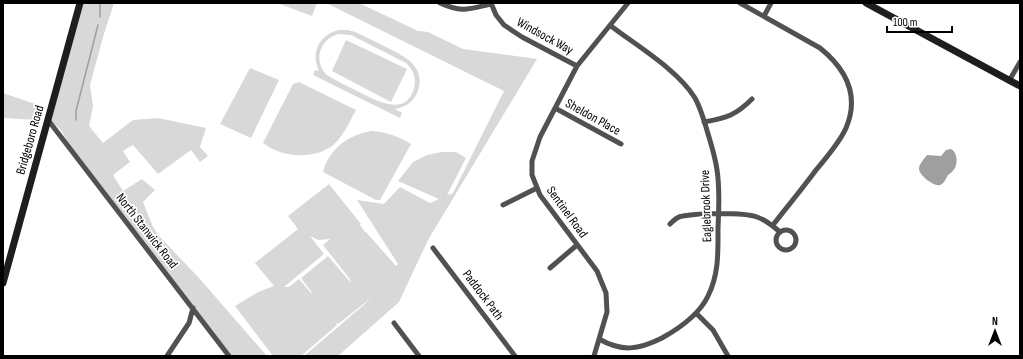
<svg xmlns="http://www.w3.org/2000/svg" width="1023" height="359" viewBox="0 0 1023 359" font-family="'Sofia Sans Condensed',sans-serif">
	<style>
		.green { fill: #d8d8d8; fill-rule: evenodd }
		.water { fill: #9f9f9f }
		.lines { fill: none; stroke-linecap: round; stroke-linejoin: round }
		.stream { stroke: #9f9f9f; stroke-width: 1.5 }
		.street { stroke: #515151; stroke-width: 5 }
		.secondary { stroke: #1e1e1e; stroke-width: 7 }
		.labels { text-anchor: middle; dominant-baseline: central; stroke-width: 3.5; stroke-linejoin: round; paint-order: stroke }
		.street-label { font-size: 13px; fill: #000; stroke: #fff }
	</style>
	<rect width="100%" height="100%" fill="#fff"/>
	<!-- green -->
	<path class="green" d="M83,3H114L103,37L90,85L93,106L89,126L103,143L133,120L158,118L206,128L200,147L208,156L200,162L191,150L158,174L133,145L123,151L130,162L113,175L123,191L142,179L155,190L143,202L153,227L159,236L199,278L267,356H231L79,162L61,130L50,120Z
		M277,3H317L312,16Z
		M326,3H359L418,31L428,32L463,49L537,59L428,240L399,302L338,356H304L366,303L372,295L366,302L338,324L337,323L336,324L337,325L301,356H273L235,306L258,292L274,286L255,263L298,229L288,216L329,184L361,224L360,225L365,232H366L396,266L398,264L357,200L384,204L400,187L430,203L439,199L398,181L413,162L427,155L441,152H456L466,158L447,195L453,193L504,91ZM310,236L318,240L330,239L323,245L349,278L351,283L328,256L301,278L313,294L310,292L299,279L289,287H284L324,254Z
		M339,30H348L355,32C366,37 376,42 386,47C404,56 426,66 418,90C415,101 406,107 395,109L402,113L400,118L313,75L315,70L319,71C310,53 320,34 339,30ZM338,34L351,35L406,63C413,70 417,78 414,88C406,119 374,99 357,91C347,86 336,81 327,75C313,61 319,40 338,34Z
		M346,40L407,69L391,102L332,71Z
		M250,68L279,80L251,138L220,124Z
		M299,82L356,110C349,123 341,141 329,148C314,157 292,157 277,151C272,149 267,146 263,143L293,84Z
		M3,93L41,106L37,120L3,118Z
		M372,131C386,132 398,136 411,144L380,200H376L323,172C329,149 349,134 372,131Z"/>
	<!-- water -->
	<path class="water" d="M951,149C957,152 958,162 955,168C953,171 951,173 948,175C946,178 944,184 940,185C934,187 919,175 919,169C919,164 924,159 927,155L941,156L946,150Z"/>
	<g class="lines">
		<!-- stream -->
		<path class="stream" d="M100,17V3
			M76,120V111L98,25"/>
		<!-- street -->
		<path class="street" d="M440,3C462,13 469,9 491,4
			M491,3L496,15L504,25L522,37L577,66
			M740,3L820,48C846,69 860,95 846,128C840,142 826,158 816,170C802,189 787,207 773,225
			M764,16L771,3
			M1009,81L1020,62
			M555,108L621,144
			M48,120L229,356
			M704,122C727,118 736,115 752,99
			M503,205L537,188
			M670,224C674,220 678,216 683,216C699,213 743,212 757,217C766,220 773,226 780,232
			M776 240a10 10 0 1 1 20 0a10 10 0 1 1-20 0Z
			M433,248L515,356
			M550,268L577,245
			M696,313L713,330L728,356
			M394,323L419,356
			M599,339C622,352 638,350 662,338C680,328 699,315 708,296C719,274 718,252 718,228C719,209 720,189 717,170C715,155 710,141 706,127C703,117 700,107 695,98C678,70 637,46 611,26
			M167,356L189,323L193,308
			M594,356L607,312L606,293L597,271L540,195L532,175V161L540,137L577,66L628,3"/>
		<!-- secondary -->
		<path class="secondary" d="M866,3L1020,86
			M3,283L80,3"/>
	</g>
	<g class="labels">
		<!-- street labels -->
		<g class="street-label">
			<text transform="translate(545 36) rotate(29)">Windsock Way</text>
			<text transform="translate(593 117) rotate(29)">Sheldon Place</text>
			<text transform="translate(30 140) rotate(-74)">Bridgeboro Road</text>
			<text transform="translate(706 206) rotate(-92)">Eaglebrook Drive</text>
			<text transform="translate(567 212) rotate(54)">Sentinel Road</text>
			<text transform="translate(147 231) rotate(52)">North Stanwick Road</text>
			<text transform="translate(483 295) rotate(53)">Paddock Path</text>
		</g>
	</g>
	<!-- border -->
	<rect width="1023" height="359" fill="none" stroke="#000000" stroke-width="8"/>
	<!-- north arrow -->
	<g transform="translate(995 331)" stroke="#ffffff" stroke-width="3" paint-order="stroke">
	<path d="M0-3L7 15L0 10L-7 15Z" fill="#000000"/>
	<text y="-6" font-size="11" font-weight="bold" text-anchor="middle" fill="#000000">N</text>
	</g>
	<!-- scale -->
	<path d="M887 26v6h65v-6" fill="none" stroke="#000000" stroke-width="2"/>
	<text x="893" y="26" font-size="12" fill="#000000" stroke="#ffffff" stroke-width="3" paint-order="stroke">100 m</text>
</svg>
